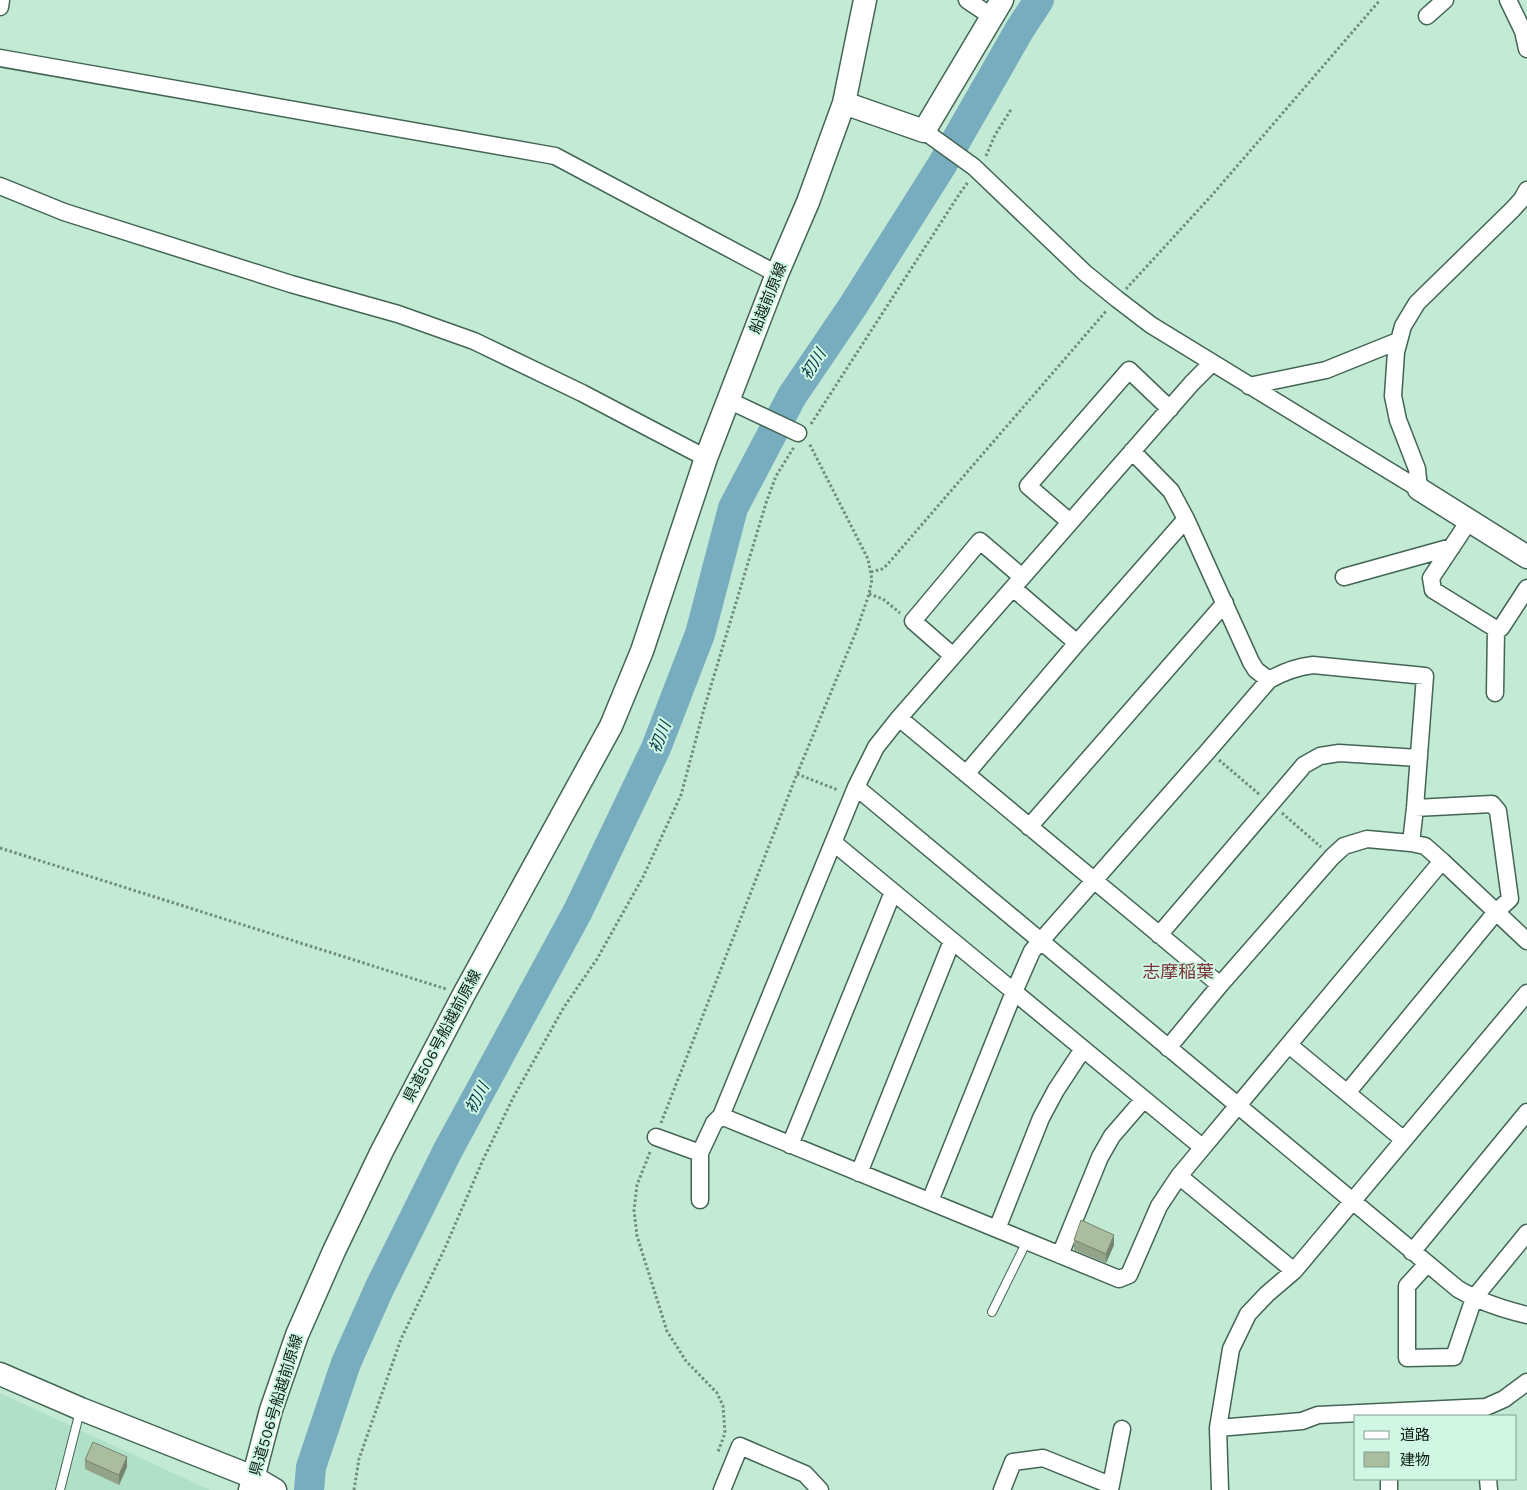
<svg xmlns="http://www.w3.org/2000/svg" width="1527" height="1490" viewBox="0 0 1527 1490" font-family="'Work Sans','Noto Sans JP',sans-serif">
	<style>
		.built { fill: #b1e0c8 }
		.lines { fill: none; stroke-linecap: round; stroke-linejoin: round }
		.river { stroke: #77adbf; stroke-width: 30 }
		.lane-casing { stroke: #436554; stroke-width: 10 }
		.street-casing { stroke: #436554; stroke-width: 19 }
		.secondary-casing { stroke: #436554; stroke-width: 25 }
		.path { stroke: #708c7e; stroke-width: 3; stroke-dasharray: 2.5 2.5; stroke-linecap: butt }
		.lane { stroke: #fff; stroke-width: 8 }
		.street { stroke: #fff; stroke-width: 16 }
		.secondary { stroke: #fff; stroke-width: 22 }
		.wall { fill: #92a388 }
		.shaded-wall { fill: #77846f }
		.building { fill: #aabd9e; stroke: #77846f }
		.labels { text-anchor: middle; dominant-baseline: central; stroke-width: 4; stroke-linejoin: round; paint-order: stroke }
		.street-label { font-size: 15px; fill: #0d1c15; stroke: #d0f7e3 }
		.water-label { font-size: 16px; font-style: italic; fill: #033745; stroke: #d0f7e3 }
		.quarter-label { font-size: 18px; fill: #7a333a; stroke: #d0f7e3 }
	</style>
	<rect width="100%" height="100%" fill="#c3ead5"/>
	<!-- built -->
	<path class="built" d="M0,1393L210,1490H0Z"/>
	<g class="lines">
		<!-- river -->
		<path class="river" d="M309,1490L311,1467L346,1363L379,1289L448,1150L578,911L656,748L700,634L733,508L792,396L853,306L942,165L1020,29L1039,0"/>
		<defs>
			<path id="lane" d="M992,1312L1027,1241
				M60,1490L80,1411"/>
			<path id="street" d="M967,0L991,16
				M1508,0L1523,31L1527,49
				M0,7L1,0
				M1427,16L1445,0
				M0,58L555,156L777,274
				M924,131L974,167L1085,273L1117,299L1151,325L1419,489
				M0,186L64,212L291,284L398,314L474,341L582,393L706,458
				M1212,363L1192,383L899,718L876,747L856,787L721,1116L1119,1279L1129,1275L1159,1206L1179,1176L1442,861
				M1249,386L1326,370L1398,341
				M728,400L798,433
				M1132,451L1171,491L1186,519L1251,662L1256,670L1269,680
				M1419,489L1417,469L1398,420L1393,396L1396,352L1403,326L1417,303L1513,209L1522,199L1527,190
				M1469,521L1431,578L1433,590L1496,629L1501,628L1527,588
				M1070,522L1028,486L1129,370L1170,409
				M1344,577L1452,547
				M1013,588L1077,643
				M953,656L913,621L980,541L1022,577
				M1495,693L1496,629
				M899,718L1220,985
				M966,774L1077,643L1186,519
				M856,787L1458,1289C1480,1302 1502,1309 1527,1315
				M1029,827L1225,603
				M834,843L1202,1147
				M1159,935L1304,765L1320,756L1339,753L1419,758
				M1289,1045L1404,1140
				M1168,1048L1220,985L1332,857L1344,846L1367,839L1411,843
				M1347,1093L1496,912L1510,899L1498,811L1492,804L1415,808
				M656,1137L700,1153L714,1123L721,1116
				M790,1145L893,892
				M859,1173L952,941
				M1179,1176L1294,1271
				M700,1200V1153
				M930,1201L1014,992L1032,951L1208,751L1269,680C1283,672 1296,667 1313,665L1425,676L1415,808L1411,843L1425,846L1442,861L1527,941
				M997,1229L1041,1118L1056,1090L1083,1049
				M1412,1252L1527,1112
				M1060,1255L1100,1157L1112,1136L1144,1099
				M1427,1264L1407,1286V1358L1454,1357L1474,1298L1527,1233
				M1218,1428L1302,1421L1318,1415L1486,1407L1504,1399L1527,1382
				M1389,1479V1490
				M1488,1479L1489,1490
				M722,1490L740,1446L805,1474L820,1490
				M1002,1490L1013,1462L1043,1458L1110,1485
				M1110,1490L1122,1429
				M1220,1490L1218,1428L1231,1349L1248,1314L1267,1294L1294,1271L1527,993"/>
			<path id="secondary" d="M844,103L924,131L1002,0
				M1419,489L1527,557
				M0,1374L81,1409L253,1477L275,1490
				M250,1490L271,1410L297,1335L334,1251L382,1151L464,994L611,726L642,651L706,458L777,274L808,202L844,103L865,0"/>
		</defs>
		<!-- lane casing -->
		<use href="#lane" class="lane-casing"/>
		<!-- street casing -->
		<use href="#street" class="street-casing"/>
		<!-- secondary casing -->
		<use href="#secondary" class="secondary-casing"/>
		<!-- path -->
		<path class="path" d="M986,156L995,135L1012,108
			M1126,289L1213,194L1380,0
			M811,424L960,193L968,182
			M871,572L882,569L887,565L1107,310
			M869,594L883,599L900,613
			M1219,760L1260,795
			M797,774L838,790
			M1282,813L1321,847
			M0,848L446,989
			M661,1123L797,774L856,632L869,594L872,580L868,559L809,443
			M650,1152L637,1185L634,1210L637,1236L667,1331L686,1361L717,1393L723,1406L725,1433L718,1452
			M354,1490L359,1459L401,1339L445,1248L482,1162L513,1098L564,1007L597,959L643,877L681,795L704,709L766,503L776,476L794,447"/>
		<!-- lane -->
		<use href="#lane" class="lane"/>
		<!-- street -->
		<use href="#street" class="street"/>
		<!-- secondary -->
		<use href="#secondary" class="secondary"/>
	</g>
	<!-- wall -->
	<path class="wall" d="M1074,1240L1114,1245L1106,1263L1074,1250Z
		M85,1460L127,1467L119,1485L85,1469Z"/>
	<!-- shaded-wall -->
	<path class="shaded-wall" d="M1114,1235V1245L1106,1263V1254Z
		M127,1457V1467L119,1485V1475Z"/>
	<!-- building -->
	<path class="building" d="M1081,1220L1114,1235L1106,1254L1074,1240Z
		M93,1442L127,1457L119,1475L85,1460Z"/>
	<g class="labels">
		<!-- street labels -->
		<g class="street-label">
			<text transform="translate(768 298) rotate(-68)">船越前原線</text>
			<text transform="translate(442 1036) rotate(-62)">県道506号船越前原線</text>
			<text transform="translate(276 1405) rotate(-73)">県道506号船越前原線</text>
		</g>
		<!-- water labels -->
		<g class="water-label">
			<text transform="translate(813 364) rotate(-57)">初川</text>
			<text transform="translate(660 737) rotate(-68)">初川</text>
			<text transform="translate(477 1098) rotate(-62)">初川</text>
		</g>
		<!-- quarter labels -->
		<g class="quarter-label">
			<text x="1178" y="971">志摩稲葉</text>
		</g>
	</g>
	<!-- legend -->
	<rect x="1354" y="1415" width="162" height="65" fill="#d0f7e3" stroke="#829f91"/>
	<rect x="1364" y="1431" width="25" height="8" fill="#ffffff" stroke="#829f91"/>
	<text x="1400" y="1440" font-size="15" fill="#0d1c15">道路</text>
	<rect x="1364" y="1452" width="25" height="15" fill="#aabd9e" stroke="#829f91"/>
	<text x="1400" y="1465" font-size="15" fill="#0d1c15">建物</text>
</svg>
